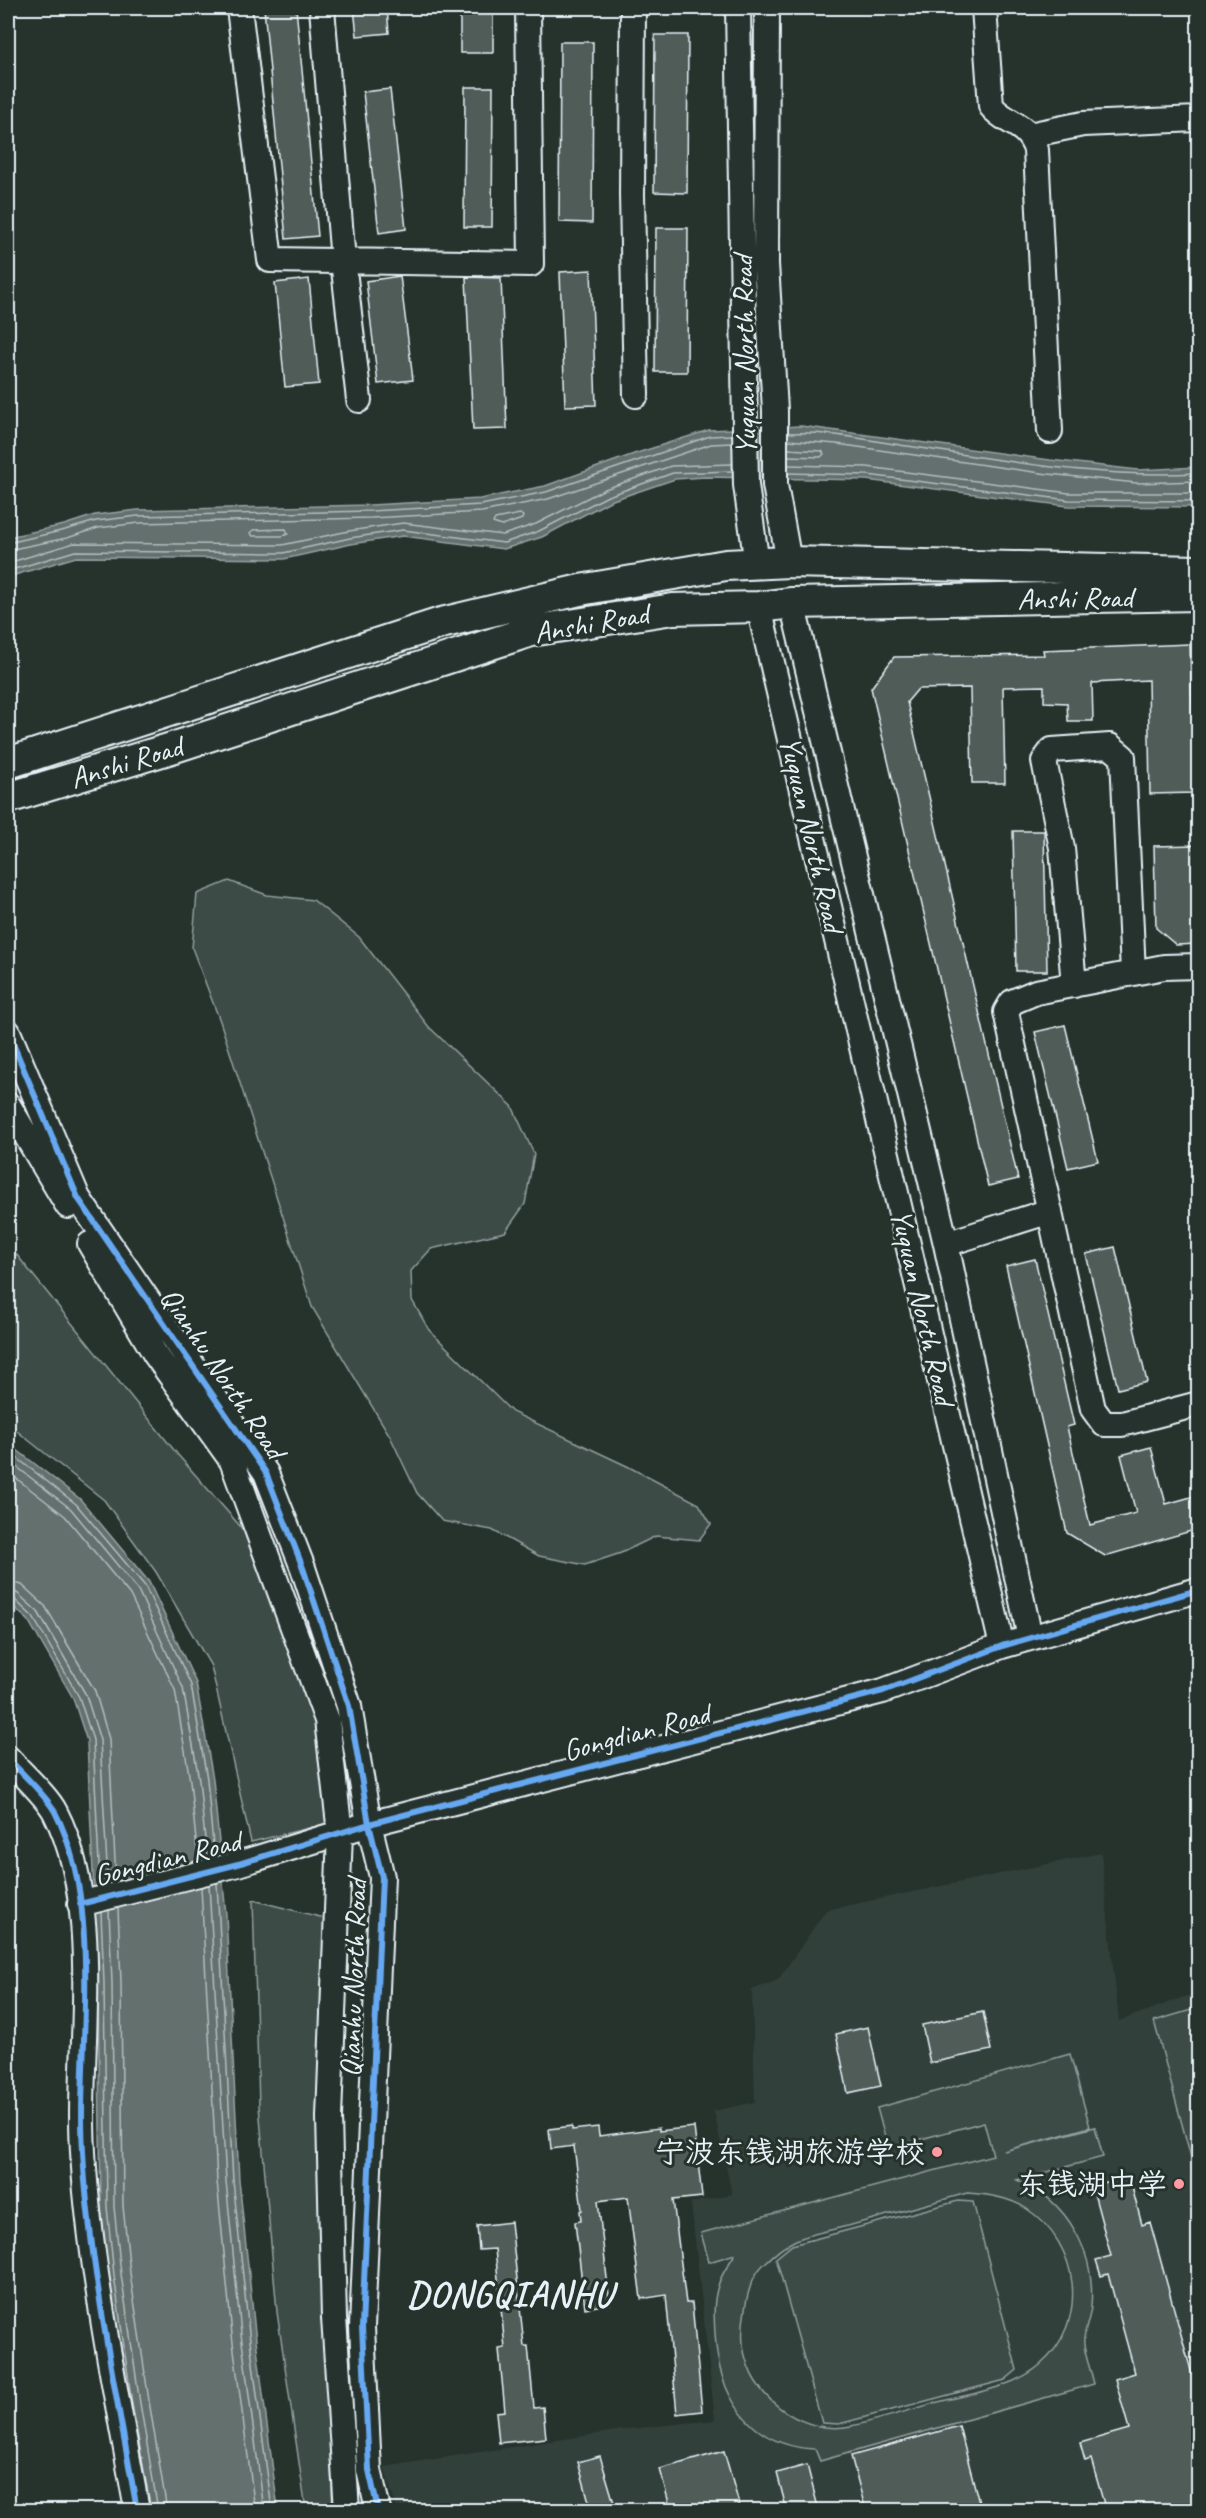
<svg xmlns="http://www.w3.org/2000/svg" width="1206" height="2518" viewBox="0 0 1206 2518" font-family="Caveat,'LXGW WenKai TC',sans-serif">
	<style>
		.built { fill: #333f3a }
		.green { fill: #3e4b47; stroke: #939ea0; stroke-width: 1.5; fill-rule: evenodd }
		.water { fill: #636f6d; stroke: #98a3a5; stroke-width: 1.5 }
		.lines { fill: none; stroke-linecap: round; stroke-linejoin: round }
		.shore { stroke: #b3bdc0; stroke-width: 1.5 }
		.building { fill: #505c59; stroke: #e8f1f8; stroke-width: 1.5 }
		.minor-casing { stroke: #e8f1f8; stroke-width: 28 }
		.major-casing { stroke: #e8f1f8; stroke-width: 34 }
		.minor { stroke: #26332d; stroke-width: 24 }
		.major { stroke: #26332d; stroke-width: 30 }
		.cycleway-casing { stroke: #26332d; stroke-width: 10 }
		.cycleway { stroke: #66a8f1; stroke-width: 6 }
		.poi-dot { fill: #ff9aa2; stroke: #26332d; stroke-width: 2 }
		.labels { text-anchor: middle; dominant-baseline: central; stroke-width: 6; stroke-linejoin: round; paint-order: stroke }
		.street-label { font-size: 30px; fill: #e8f1f8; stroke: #26332d }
		.poi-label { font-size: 30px; fill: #e8f1f8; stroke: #26332d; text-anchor: end }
		.district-label { font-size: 36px; font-weight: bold; letter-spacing: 1.5px; fill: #e8f1f8; stroke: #26332d }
	</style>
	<rect width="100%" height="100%" fill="#26332d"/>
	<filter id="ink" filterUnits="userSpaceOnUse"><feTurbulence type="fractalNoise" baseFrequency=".0167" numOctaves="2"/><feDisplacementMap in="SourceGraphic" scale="12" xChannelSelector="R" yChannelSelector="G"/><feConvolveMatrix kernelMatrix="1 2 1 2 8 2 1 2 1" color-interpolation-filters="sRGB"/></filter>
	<g filter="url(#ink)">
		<!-- built -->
		<path class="built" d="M1101,1853L1119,2021L1198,1992V2510H397L384,2467L629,2429L715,2420L691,2203L732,2194L714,2111L755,2102L752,1990L778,1980L826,1910Z"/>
		<!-- green -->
		<path class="green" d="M229,881L267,895L313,900L359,937L429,1027L512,1106L534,1154L525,1204L505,1232L431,1249L411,1271L412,1300L429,1330L512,1412L627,1466L699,1504L711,1524L699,1540L656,1536L621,1553L585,1565L539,1556L492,1530L442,1521L417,1493L390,1436L312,1307L220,1021L192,948L197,894Z
			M8,1244L178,1455L240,1526L296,1605L343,1727L363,1815L251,1842L211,1666L156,1572L104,1500L8,1424Z
			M253,1900L328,1919L324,2319L333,2510H306L277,2312L259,2106Z
			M1198,2008V2183L1154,2021Z
			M1070,2054L1090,2127L1004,2151L1095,2127L1103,2157L1017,2180C1068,2200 1096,2253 1091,2307C1090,2318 1085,2328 1084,2339C1082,2349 1092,2373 1094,2384L820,2461L815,2449C748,2446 718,2395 715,2333C714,2318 713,2301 718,2286C721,2274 729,2264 735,2254L709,2262L701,2233L993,2155L984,2122L888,2148L877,2108ZM967,2193C987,2194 1009,2197 1027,2209C1080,2244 1090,2322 1040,2365C1012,2389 969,2394 934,2403C907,2411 879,2420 851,2426C807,2436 757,2402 746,2359C741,2343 742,2326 745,2310C747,2295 752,2276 763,2265C772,2256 785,2245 796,2240C812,2233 832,2230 848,2226C888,2215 927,2204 967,2193Z
			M958,2201L973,2202L1017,2370L1005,2380L839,2424L822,2423L776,2258L792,2245Z"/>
		<!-- water -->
		<path class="water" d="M801,426L1050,460L1138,470L1198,467V507L1068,506L866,480L705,477L675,479L610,501L542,537L504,549L403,536L351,544L284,559L76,557L8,577V537L64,525L95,515L138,510L370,505L480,499L545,486L634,454L709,430Z
			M8,1443L80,1499L149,1582L196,1683L213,1779L226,1915L239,2180L255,2332L278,2510H145L108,2275L101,2207L98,1983L87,1741L73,1698L28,1620L8,1602Z"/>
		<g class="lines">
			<!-- shore -->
			<path class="shore" d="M788,433C827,431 868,440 907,446C1003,460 1101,479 1198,473
				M788,440L837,444L1048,474L1137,483L1198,481
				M788,449L822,451L824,454L821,457L788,456
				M788,465L867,467L1069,493H1198
				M788,473L867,475L1069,500L1198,501
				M520,514L523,516L522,519L502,526L493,523L495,519Z
				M286,529L288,534L282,536H253L250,533L253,530Z
				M8,543L65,530L96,521L138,516L370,511L481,505L546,492L710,436L732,435
				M8,550L67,538L98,528L139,523L371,518L482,512L548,499L711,444L732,443
				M8,563L74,543L282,545L349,531L403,523L503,535L536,524L605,489L671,466L732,464
				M8,571L75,551L283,553L350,538L403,530L504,543L539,531L608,496L673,473L732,471
				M8,1451L76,1504L145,1586L191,1685L207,1779L214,1856
				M8,1460L71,1509L138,1590L183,1688L199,1780L207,1858
				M8,1472L65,1516L130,1595L175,1690L190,1781L198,1860
				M8,1581L22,1585L45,1606L95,1691L109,1739L116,1881
				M8,1590L17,1593L38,1612L86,1695L100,1740L108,1883
				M8,1598L14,1599L33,1617L79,1697L93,1740L100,1885
				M217,1883L233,2180L249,2333L272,2510
				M209,1885L226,2181L241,2334L264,2510
				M201,1887L217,2181L232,2335L255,2510
				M118,1908L121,1982L123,2206L130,2273L149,2401L167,2510
				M109,1911L112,1983L114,2207L121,2274L140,2403L158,2510
				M101,1913L104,1983L107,2207L114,2275L132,2404L151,2510"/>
		</g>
		<!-- building -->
		<path class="building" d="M264,8H296L318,236L286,239Z
			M354,8H387L389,33L357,36Z
			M460,8H493V53H460Z
			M655,35H688L687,193L654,192Z
			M560,42H593L592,223L559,222Z
			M465,87H493L492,227H464Z
			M390,89L406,229L379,233L363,92Z
			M656,228H688L687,372H655Z
			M591,270L596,405L565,406L560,272Z
			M400,276L413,380L378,384L366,281Z
			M466,277L501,278L507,429L473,430Z
			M309,279L319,384L285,387L275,283Z
			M1190,644L1195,793L1150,794L1148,680L1092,683L1093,721H1068L1067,703L1044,702V686L1003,687L1005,783H972L970,688L918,689L907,702L1018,1179L988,1186L871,688L894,657L1044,655L1043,650Z
			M1013,831H1044L1047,971H1016Z
			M1198,845V944L1176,945L1156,928L1154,846Z
			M1065,1025L1098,1161L1068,1168L1035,1032Z
			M1115,1247L1147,1382L1118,1389L1086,1254Z
			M1035,1259L1074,1425L1067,1427L1090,1525L1136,1513L1121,1455L1151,1447L1166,1504L1198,1495V1529L1105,1556L1067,1533L1006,1266Z
			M983,2012L991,2050L930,2063L922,2025Z
			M868,2027L881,2086L848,2093L836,2034Z
			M572,2126V2130L598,2127L599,2136L659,2128V2131L694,2127L702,2197L673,2200L686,2303H692L702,2411L677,2414L666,2295L641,2299L628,2197L598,2201L610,2304L585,2308L575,2222L581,2221L580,2211L582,2210L574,2146L551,2149L549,2129Z
			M1129,2176L1142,2225L1150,2222L1198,2396V2511H1106L1091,2459L1085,2461L1080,2443L1129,2429L1115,2379L1135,2373L1108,2274L1101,2276L1096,2260L1111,2256L1092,2186Z
			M511,2222L524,2346H528L534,2408L543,2407L546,2438L499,2443L496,2412L505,2411L499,2349L505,2348L495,2249L479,2250L477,2226Z
			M959,2426L979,2503L953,2511H866L851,2456Z
			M724,2451L741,2511H671L660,2469Z
			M600,2456L614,2503L591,2509L578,2462Z
			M807,2465L819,2511H787L777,2473Z"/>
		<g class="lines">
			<defs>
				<path id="minor" d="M239,8L270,260L531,264L528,8
					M322,8L343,261L359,400
					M633,8L632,195L636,395
					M738,8L746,485L757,565
					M767,8L766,264L775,410V485L789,562
					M984,8L991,106C1006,125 1027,122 1036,150L1050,431
					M1029,135L1083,124L1198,119
					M792,603L946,1244L1030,1638
					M759,607L1002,1646
					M1198,966L1164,967L1036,992L1012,1002L1006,1012L1093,1409L1104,1424H1122L1198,1404
					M1074,985L1062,848L1044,761L1052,750L1110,746L1123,757L1133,973
					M8,1032L78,1198L266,1473L303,1568L349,1706L369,1824L382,1877L362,2327L369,2470L378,2510
					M8,1105L68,1206
					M90,1244L155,1354L232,1461L327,1720L340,1833L329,2117L334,2318L347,2510
					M946,1244L1050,1211
					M8,1758C20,1772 47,1796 55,1812C99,1897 82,2023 82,2116C82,2150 85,2186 89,2220C100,2317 120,2414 137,2510
					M80,1904L238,1864L369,1824L883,1691L1002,1646L1198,1590"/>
				<path id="major" d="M8,763L441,623L580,590L726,565L789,562L1198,571
					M8,798L175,747L531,631L673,609L759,607L792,603L1198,595"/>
			</defs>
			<!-- minor casing -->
			<use href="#minor" class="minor-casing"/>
			<!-- major casing -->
			<use href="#major" class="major-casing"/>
			<!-- minor -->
			<use href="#minor" class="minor"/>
			<!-- major -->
			<use href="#major" class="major"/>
			<defs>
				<path id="cycleway" d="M8,1032L78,1198L266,1473L303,1568L349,1706L369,1824L382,1877L362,2327L369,2470L378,2510
					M8,1758C20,1772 47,1796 55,1812C99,1897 82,2023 82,2116C82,2150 85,2186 89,2220C100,2317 120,2414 137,2510
					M80,1904L238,1864L369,1824L883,1691L1002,1646L1198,1590"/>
			</defs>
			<!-- cycleway casing -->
			<use href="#cycleway" class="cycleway-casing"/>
			<!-- cycleway -->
			<use href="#cycleway" class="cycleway"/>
		</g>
	</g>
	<!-- markers -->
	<g class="poi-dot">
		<circle cx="937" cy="2152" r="6"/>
		<circle cx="1179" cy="2184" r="6"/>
	</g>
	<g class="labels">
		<!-- street labels -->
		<g class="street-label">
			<text transform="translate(744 355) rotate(-91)">Yuquan North Road</text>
			<text transform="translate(1075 598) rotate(-1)">Anshi Road</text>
			<text transform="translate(591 623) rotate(-10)">Anshi Road</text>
			<text transform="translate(126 762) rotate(-17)">Anshi Road</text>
			<text transform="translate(812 834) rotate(77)">Yuquan North Road</text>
			<text transform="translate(923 1307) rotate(77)">Yuquan North Road</text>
			<text transform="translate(223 1373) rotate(56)">Qianhu North Road</text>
			<text transform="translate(636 1732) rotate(-15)">Gongdian Road</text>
			<text transform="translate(167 1858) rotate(-14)">Gongdian Road</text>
			<text transform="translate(353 1978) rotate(-88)">Qianhu North Road</text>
		</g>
		<!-- poi labels -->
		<g class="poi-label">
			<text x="925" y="2152">宁波东钱湖旅游学校</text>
			<text x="1167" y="2184">东钱湖中学</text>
		</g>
		<!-- district labels -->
		<g class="district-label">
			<text x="510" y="2294">DONGQIANHU</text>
		</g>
	</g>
	<!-- margin -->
	<rect width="1206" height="2518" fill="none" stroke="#26332d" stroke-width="30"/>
	<rect x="15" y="15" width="1176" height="2488" fill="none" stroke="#e8f1f8" stroke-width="2" filter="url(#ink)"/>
</svg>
